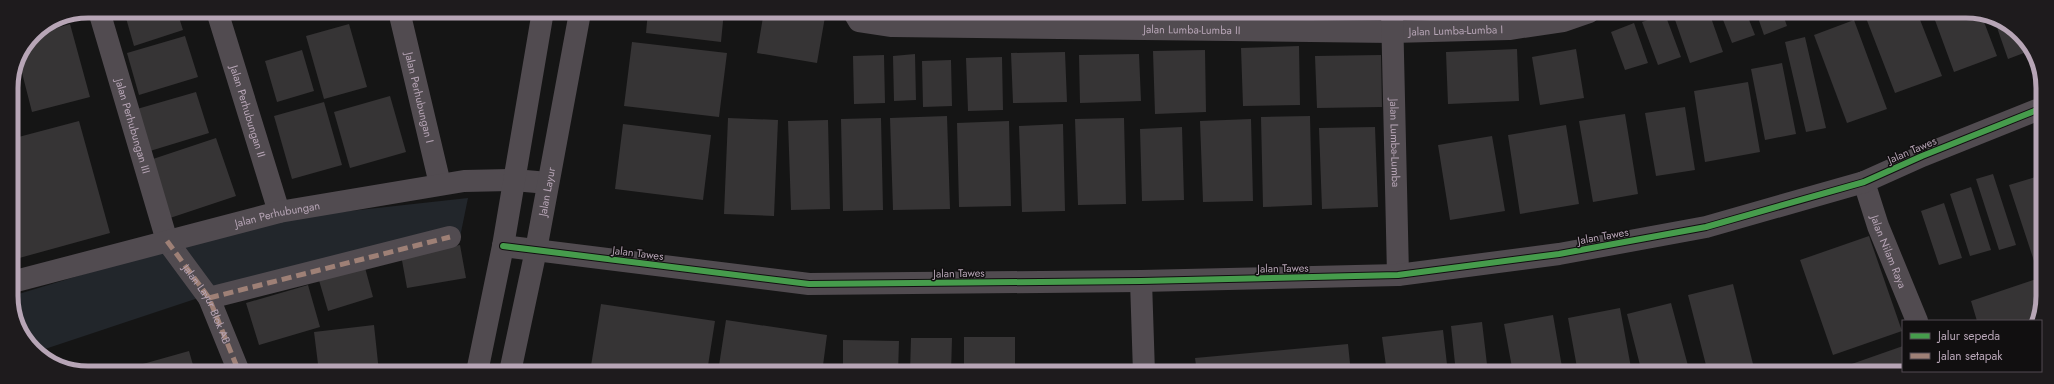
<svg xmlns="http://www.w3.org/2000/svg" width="2054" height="384" viewBox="0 0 2054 384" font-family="Jost,sans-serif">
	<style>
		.green { fill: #22262b }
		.building { fill: #363435 }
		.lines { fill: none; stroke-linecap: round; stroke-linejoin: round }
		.minor { stroke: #514b50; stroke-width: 22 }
		.quiet { stroke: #9e8076; stroke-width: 5; stroke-dasharray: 10 5; stroke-linecap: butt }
		.cycleway-casing { stroke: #110f10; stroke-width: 8 }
		.cycleway { stroke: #469c4c; stroke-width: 6 }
		.labels { text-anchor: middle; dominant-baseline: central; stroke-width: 3; stroke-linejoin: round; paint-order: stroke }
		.street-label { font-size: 11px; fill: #b7a5b6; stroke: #110f10 }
		.rim { fill: none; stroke: #b7a5b6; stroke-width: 5 }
	</style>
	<rect width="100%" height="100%" fill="#151515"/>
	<!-- green -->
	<path class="green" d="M468,198L459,242L276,272L36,352L13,312L12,296L259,221Z"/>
	<!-- building -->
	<path class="building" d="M124,11H177L183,30L134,46Z
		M329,11H343V12L331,15Z
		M648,11H724L721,42L646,33Z
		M764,11H826L817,63L757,53Z
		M1081,11H1113V13L1081,15Z
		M1681,12H1709L1723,52L1690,63L1673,14Z
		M1720,12H1746L1755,35L1732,43Z
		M1756,12H1782L1787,26L1764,35Z
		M1788,12H1807L1790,18Z
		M1883,12H1917L1942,76L1895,93L1866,18Z
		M1932,12H1977L1981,14L1997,56L1954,72Z
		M1665,14L1681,57L1658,65L1642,22Z
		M1994,19L2017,30L2029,51L2008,59Z
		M1854,20L1887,109L1847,123L1814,35Z
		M1634,23L1648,63L1625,70L1611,32Z
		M70,24L90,97L32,112L18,57L33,35Z
		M349,24L367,87L324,99L306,36Z
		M185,36L198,77L139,95L127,53Z
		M1805,37L1826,128L1806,132L1785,42Z
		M632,42L727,53L719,117L624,106Z
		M1299,46L1300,105L1243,106L1241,48Z
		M1517,49L1519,101L1448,104L1446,52Z
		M1576,49L1584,98L1540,105L1532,57Z
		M302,50L314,91L277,102L265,61Z
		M1205,50L1206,112L1155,114L1153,51Z
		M1065,52L1067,102L1013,103L1011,53Z
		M915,54L916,100L894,101L893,56Z
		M1139,54L1141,101L1080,103L1079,55Z
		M884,55L885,103L854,104L853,56Z
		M1381,55L1382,107L1317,108L1315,56Z
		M1002,57L1003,110L968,111L966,58Z
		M951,60L952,106L923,107L922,61Z
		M1782,63L1796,134L1765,140L1751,69Z
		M1748,82L1760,152L1705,162L1694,91Z
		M196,92L209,133L150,151L137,109Z
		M390,96L406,152L350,168L334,112Z
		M324,102L342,165L292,179L274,116Z
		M1685,107L1695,170L1656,176L1645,113Z
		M1625,114L1638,194L1593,202L1579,121Z
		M947,116L950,209L893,210L890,118Z
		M1310,116L1312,205L1263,207L1261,117Z
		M728,118L778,120L774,216L724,214Z
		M881,118L883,210L843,211L841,119Z
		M1124,118L1126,204L1078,205L1075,119Z
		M1251,119L1253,201L1203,202L1200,121Z
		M828,120L830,209L791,210L788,121Z
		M79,121L110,233L12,260L11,139Z
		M1009,121L1011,206L959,207L957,123Z
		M623,124L711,135L703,200L615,189Z
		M1063,124L1065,211L1022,212L1019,126Z
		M1566,125L1579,204L1520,214L1508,135Z
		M1182,127L1184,200L1142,201L1140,129Z
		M1375,127L1378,207L1322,209L1319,128Z
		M1492,136L1505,211L1450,220L1438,145Z
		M216,138L236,196L170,218L150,160Z
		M1993,174L2016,245L1999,250L1976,179Z
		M2042,175V262L2035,264L2009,185Z
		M1971,187L1991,250L1970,256L1950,194Z
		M1944,203L1962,258L1939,265L1921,211Z
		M1869,236L1902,331L1833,355L1800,260Z
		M460,245L466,278L407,288L401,255Z
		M364,264L373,297L328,311L318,277Z
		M2042,277V307L2035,321H1977L1971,301Z
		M1733,284L1755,372L1708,373L1688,295Z
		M308,285L320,327L259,345L246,303Z
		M1671,303L1690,373H1642L1627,314Z
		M601,304L715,321L707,372H590Z
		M1620,308L1632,373H1578L1568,318Z
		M1553,315L1563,373H1513L1504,324Z
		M726,320L827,335L822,373L718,372Z
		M1482,322L1488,373H1456L1451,326Z
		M374,325L379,372H319L314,332Z
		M1443,330L1448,373H1387L1382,337Z
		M964,337H1015V373H964Z
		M911,338H952L951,373H910Z
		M843,340L899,341L898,373H843Z
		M1348,344L1351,373H1197L1195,358Z
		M1903,346V371H1921L1922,373H1826Z
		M189,351L195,372H119L118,371Z
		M307,365L309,372H271Z"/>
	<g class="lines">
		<!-- minor -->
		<g class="minor">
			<path id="s1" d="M99,11L167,241L209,298L239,372"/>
			<path id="s2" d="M217,11L279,212"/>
			<path id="s3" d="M399,11L440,184"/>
			<path id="s4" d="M853,11L859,21L892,26L1392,32L1509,29L1563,21L1589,12"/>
			<path id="s5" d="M1392,11L1398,275"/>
			<path id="s6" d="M1864,182L1878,226L1917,321"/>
			<path d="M503,246L809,284L1141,281L1398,275L1559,254L1706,227L1864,182L1922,156L2042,108"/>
			<path d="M1141,281L1144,373"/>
			<path id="s7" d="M12,282L279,212L464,181L514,180L548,183"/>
			<path d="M209,298L450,237"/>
			<path d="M1937,371L1938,373"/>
			<path d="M477,372L503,246L543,11"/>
			<path id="s8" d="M510,372L536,250L579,18V11"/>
		</g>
		<!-- quiet -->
		<path class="quiet" d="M167,241L209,298L239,372
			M209,298L450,237"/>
		<defs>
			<path id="cycleway" d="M503,246L809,284L1141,281L1398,275L1559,254L1706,227L1864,182L1922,156L2042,108"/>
		</defs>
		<!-- cycleway casing -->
		<use href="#cycleway" class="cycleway-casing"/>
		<!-- cycleway -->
		<use href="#cycleway" class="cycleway"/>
	</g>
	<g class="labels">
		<!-- street labels -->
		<g class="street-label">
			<text stroke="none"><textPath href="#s4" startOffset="345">Jalan Lumba-Lumba II</textPath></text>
			<text stroke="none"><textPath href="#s4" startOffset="609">Jalan Lumba-Lumba I</textPath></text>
			<text stroke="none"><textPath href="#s3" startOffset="89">Jalan Perhubungan I</textPath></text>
			<text stroke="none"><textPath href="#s2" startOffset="105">Jalan Perhubungan II</textPath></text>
			<text stroke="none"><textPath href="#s1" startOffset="120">Jalan Perhubungan III</textPath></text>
			<text stroke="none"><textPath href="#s5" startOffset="132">Jalan Lumba-Lumba</textPath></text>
			<text transform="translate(1912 150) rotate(-23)">Jalan Tawes</text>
			<text stroke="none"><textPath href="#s8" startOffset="184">Jalan Layur</textPath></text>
			<text stroke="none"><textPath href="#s7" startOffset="274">Jalan Perhubungan</textPath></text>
			<text transform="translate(1603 236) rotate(-10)">Jalan Tawes</text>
			<text stroke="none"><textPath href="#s6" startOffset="74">Jalan Nilam Raya</textPath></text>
			<text transform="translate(638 253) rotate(7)">Jalan Tawes</text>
			<text transform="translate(1283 268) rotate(-1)">Jalan Tawes</text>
			<text transform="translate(959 273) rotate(-1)">Jalan Tawes</text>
			<text stroke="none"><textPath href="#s1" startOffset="315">Jalan Layur Blok AB</textPath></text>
		</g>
	</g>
	<!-- crop -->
	<path d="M0 0H2054V384H0ZM88 18H1966A70 70 0 0 1 2036 88V296A70 70 0 0 1 1966 366H88A70 70 0 0 1 18 296V88A70 70 0 0 1 88 18Z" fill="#1e1b1d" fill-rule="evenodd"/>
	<path class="rim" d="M88 18H1966A70 70 0 0 1 2036 88V296A70 70 0 0 1 1966 366H88A70 70 0 0 1 18 296V88A70 70 0 0 1 88 18Z"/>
	<!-- legend -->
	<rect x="1902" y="320" width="140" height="52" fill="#110f10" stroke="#534b52"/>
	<rect x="1910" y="333" width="20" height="6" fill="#469c4c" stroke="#534b52"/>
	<text x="1938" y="340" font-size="12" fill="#b7a5b6">Jalur sepeda</text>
	<rect x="1910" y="353" width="20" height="6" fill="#9e8076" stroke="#534b52"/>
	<text x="1938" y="360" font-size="12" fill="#b7a5b6">Jalan setapak</text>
</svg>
